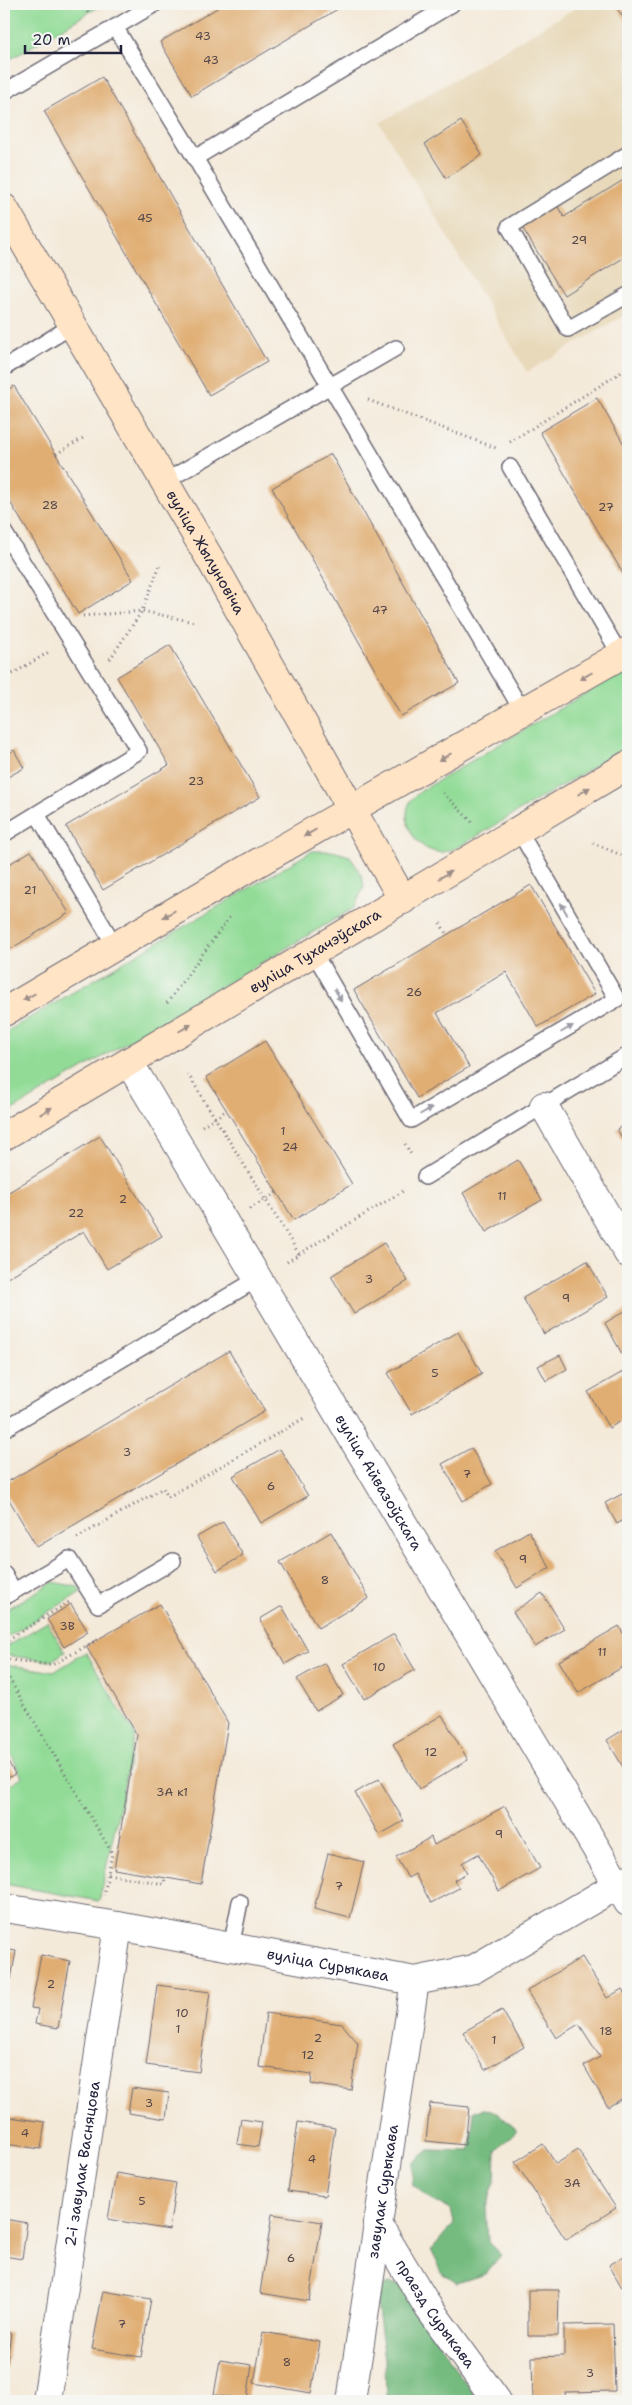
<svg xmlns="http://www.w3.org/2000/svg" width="632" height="2405" viewBox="0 0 632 2405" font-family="'Shantell Sans',sans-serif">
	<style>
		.built { fill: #e8d9ba }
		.green { fill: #91db96; stroke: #5a7e68 }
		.forest { fill: #74bb7f; stroke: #4b6e5d }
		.building { fill: #e0ae73 }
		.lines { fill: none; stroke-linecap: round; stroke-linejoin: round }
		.service-casing { stroke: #6c6873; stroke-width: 18 }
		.minor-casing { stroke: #6c6873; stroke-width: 30 }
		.secondary-casing { stroke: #6c6873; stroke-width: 30 }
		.path { stroke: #6c6873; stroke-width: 3; stroke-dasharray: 1 4; stroke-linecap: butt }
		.service { stroke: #fff; stroke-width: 15 }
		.minor { stroke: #fff; stroke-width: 28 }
		.secondary { stroke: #ffe4c6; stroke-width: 28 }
		.oneway { fill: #9c8d87 }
		.oneway2 { fill: #9c9ca7 }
		.labels { text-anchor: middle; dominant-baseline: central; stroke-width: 4; stroke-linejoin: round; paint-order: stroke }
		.number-label { font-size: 12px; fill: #524549 }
		.street-label { font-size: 15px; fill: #22223b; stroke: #f6f6f2 }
	</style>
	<rect width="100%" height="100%" fill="#f6f6f2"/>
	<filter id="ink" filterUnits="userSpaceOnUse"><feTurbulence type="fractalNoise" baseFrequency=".02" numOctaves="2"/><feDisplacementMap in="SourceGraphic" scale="10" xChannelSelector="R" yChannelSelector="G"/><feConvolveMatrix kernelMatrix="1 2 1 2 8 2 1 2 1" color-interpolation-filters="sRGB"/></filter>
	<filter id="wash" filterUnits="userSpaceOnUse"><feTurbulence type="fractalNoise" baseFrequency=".0096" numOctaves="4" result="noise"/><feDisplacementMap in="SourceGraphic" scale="20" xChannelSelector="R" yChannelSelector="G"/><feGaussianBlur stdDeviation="1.12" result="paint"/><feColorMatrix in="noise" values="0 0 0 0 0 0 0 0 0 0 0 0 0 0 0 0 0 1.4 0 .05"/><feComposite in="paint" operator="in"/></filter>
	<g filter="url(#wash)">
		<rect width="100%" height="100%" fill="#f4eada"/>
		<!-- built -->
		<path class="built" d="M582,4H628V313L527,372L380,123Z"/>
		<!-- green -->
		<path class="green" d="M4,4H103L4,63Z
			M628,668V746L457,848C452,849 444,853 438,852C416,850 400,821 410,802C412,798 418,794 421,791Z
			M312,851H332L350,856L362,876L364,887L354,908L4,1115V1033Z
			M53,1582L78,1587L81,1592L4,1639V1611Z
			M47,1622L65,1652L51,1661L4,1655V1648Z
			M86,1652L135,1735L99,1901L4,1884V1788L22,1777L4,1739V1664L54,1672Z"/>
		<!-- forest -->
		<path class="forest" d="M485,2109L499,2114L517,2130L496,2151L495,2182L486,2207L488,2242L501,2255L485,2274L457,2283L443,2274L431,2250L454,2223L451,2210L429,2198L412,2184L413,2163L429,2150L470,2151L474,2111Z
			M390,2283L406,2286L461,2378L481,2401H386L385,2359L375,2291Z"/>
		<g id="blocks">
			<!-- building -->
			<path class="building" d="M224,4H346L192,96L160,42Z
				M614,4H628V22L627,23Z
				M102,77L267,362L209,395L44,111Z
				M461,121L482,155L446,178L425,144Z
				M628,177V255L564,295L520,224L555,202L564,217Z
				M14,386L133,580L78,614L4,492V392Z
				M597,398L628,451V582L540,432Z
				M331,454L459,683L401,716L272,488Z
				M170,645L260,797L103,890L66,826L169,765L117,677Z
				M14,750L24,768L4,779V756Z
				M31,851L69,913L4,953V867Z
				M531,885L595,994L538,1027L506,972L437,1013L469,1067L417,1098L354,990Z
				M265,1041L352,1184L294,1220L206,1077Z
				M628,1123V1149L617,1129Z
				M100,1136L162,1236L107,1269L84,1231L4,1280V1195Z
				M518,1160L542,1200L486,1232L463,1193Z
				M384,1243L408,1281L354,1314L331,1276Z
				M587,1261L608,1297L544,1334L523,1298Z
				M628,1309V1351L622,1354L605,1323Z
				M458,1332L482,1374L412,1414L388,1373Z
				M229,1351L265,1411L37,1547L4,1491V1484Z
				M560,1355L567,1369L546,1381L538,1366Z
				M628,1369V1417L609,1428L588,1392Z
				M471,1448L492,1484L463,1501L442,1464Z
				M280,1449L308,1496L261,1523L233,1476Z
				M622,1494L628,1505V1517L617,1524L605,1503Z
				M223,1522L243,1555L217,1571L197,1537Z
				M529,1531L550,1568L517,1588L495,1551Z
				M331,1532L369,1598L318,1628L280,1562Z
				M542,1593L565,1629L535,1647L513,1612Z
				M71,1604L88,1632L64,1647L47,1619Z
				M160,1604L228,1723L201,1884L114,1869L137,1735L86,1646Z
				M282,1606L308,1651L285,1664L260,1619Z
				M619,1626L628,1642V1664L578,1693L559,1661Z
				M394,1634L415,1670L364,1699L343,1664Z
				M325,1663L343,1695L316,1711L297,1679Z
				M442,1715L468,1760L419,1789L393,1744Z
				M628,1727V1771L626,1772L607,1740Z
				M4,1754L15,1774L4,1780Z
				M379,1779L404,1821L379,1835L355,1793Z
				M505,1806L540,1868L499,1891L478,1854L462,1863L467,1873L454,1880L459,1888L431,1903L415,1874L408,1878L396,1857L431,1837L434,1845Z
				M328,1853L364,1862L350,1918L314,1909Z
				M4,1949L16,1951L11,1979L4,1978Z
				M41,1955L70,1961L58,2028L35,2024L38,2009L31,2008Z
				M582,1957L607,1998L622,1989L628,1998V2095L608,2107L584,2066L600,2057L579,2024L556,2038L527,1991Z
				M157,1985L210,1992L199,2072L146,2065Z
				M502,2010L524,2047L485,2070L463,2032Z
				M266,2013L342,2024L358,2043L351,2090L311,2084L312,2074L259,2067Z
				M132,2088L169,2093L166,2119L128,2113Z
				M430,2103L469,2107L465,2145L426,2141Z
				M9,2117L45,2122L41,2149L5,2144Z
				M241,2119L262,2122L258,2147L237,2144Z
				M298,2122L335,2128L325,2196L288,2191Z
				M543,2144L556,2164L578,2150L616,2208L566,2240L515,2162Z
				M116,2173L176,2183L169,2230L108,2219Z
				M272,2214L322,2222L309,2301L260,2293Z
				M4,2219L27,2223L22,2259L4,2256Z
				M628,2254V2298L609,2265Z
				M528,2290H559L558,2336H528Z
				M103,2291L151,2299L141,2357L92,2349Z
				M613,2324L615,2391L565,2392L566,2401H533L532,2357L564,2356V2325Z
				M4,2332L11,2333L6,2370L4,2369Z
				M263,2332L320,2342L311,2393L254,2383Z
				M220,2360L252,2365L247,2400L214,2395Z"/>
		</g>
	</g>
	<g filter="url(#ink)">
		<use href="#blocks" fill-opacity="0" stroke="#6c6873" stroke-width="1"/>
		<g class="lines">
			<defs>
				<path id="service" d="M115,27L195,158L523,712
					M4,92L155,4
					M628,154L509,227L568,329L628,295
					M195,158L452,4
					M4,368L73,325
					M510,467L621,656
					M164,482L396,348
					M4,532L139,751L4,834
					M37,814L115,946
					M314,953L411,1120L617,999L519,831
					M425,1177L628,1055
					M4,1429L259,1278
					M4,1574L14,1591
					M4,1597L69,1559L98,1605L173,1561
					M231,1947L240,1902"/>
				<g id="minor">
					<path id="s1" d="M129,1062L628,1902"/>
					<path d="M544,1106L628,1253"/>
					<path id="s2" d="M4,1908L118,1926L415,1981L474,1969L628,1879"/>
					<path id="s3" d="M377,2223L428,2307L497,2401"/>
					<path id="s4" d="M47,2401L118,1926"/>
					<path id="s5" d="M351,2401L415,1981"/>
				</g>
				<g id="secondary">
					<path id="s6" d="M4,208L213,564L403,900"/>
					<path d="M4,1012L226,881L628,651"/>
					<path id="s7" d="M4,1136L628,765"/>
				</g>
			</defs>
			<!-- service casing -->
			<use href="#service" class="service-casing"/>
			<!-- minor casing -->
			<use href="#minor" class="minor-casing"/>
			<!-- secondary casing -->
			<use href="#secondary" class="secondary-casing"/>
			<!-- path -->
			<path class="path" d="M81,4L90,15
				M368,400L496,448
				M510,442L628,368
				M56,454L85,437
				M83,616L142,611L194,622
				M110,659L142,611L160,565
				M4,679L49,652
				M443,793L472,822
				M593,843L628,858
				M440,923L447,935
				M167,1003L231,915
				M188,1074L299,1254L284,1264
				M202,1126L227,1110
				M405,1144L412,1156
				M250,1209L277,1192
				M299,1254L405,1190
				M77,1538L163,1488L168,1497L306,1417
				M4,1642L69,1602
				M4,1659L52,1665L101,1638
				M4,1670L112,1853L104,1895
				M108,1874L164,1884L165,1878"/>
			<!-- service -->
			<use href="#service" class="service"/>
			<!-- minor -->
			<use href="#minor" class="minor"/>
			<!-- secondary -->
			<use href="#secondary" class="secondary"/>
		</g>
		<!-- one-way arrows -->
		<defs><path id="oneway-solid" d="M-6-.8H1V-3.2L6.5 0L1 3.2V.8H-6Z" transform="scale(1.25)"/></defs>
		<g class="oneway">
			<use href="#oneway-solid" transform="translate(586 676) rotate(150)"/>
			<use href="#oneway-solid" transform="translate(445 757) rotate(150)"/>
			<use href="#oneway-solid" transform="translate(584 791) rotate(-31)"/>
			<use href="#oneway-solid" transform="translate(310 833) rotate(150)"/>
			<use href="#oneway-solid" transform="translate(445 875) rotate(-31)"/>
			<use href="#oneway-solid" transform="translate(169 914) rotate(150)"/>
			<use href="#oneway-solid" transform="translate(29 997) rotate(150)"/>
			<use href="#oneway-solid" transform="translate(185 1028) rotate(-30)"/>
			<use href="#oneway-solid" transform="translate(46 1111) rotate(-31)"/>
		</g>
		<g class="oneway2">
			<use href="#oneway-solid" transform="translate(564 909) rotate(-120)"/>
			<use href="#oneway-solid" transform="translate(338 995) rotate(60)"/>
			<use href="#oneway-solid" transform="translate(567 1029) rotate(-30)"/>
			<use href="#oneway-solid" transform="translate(426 1111) rotate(-30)"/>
		</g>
	</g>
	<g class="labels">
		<!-- number labels -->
		<g class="number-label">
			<text x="203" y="36">43</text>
			<text x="211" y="60">43</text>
			<text x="145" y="218">45</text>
			<text x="579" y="240">29</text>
			<text x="50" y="505">28</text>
			<text x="606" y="507">27</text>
			<text x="380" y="610">47</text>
			<text x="196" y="781">23</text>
			<text x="30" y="890">21</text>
			<text x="414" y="992">26</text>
			<text x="283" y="1131">1</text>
			<text x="290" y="1147">24</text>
			<text x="502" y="1196">11</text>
			<text x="123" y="1199">2</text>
			<text x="76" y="1213">22</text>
			<text x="369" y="1279">3</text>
			<text x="566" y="1298">9</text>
			<text x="435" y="1373">5</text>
			<text x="127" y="1452">3</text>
			<text x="467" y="1474">7</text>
			<text x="271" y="1486">6</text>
			<text x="523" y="1559">9</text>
			<text x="325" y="1580">8</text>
			<text x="67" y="1626">3В</text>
			<text x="602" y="1652">11</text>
			<text x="379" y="1667">10</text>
			<text x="431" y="1752">12</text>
			<text x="172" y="1792">3А к1</text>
			<text x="499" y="1834">9</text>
			<text x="339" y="1886">7</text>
			<text x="51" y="1984">2</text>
			<text x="182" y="2013">10</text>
			<text x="178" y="2029">1</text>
			<text x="606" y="2031">18</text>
			<text x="318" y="2038">2</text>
			<text x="494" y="2040">1</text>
			<text x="308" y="2055">12</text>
			<text x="149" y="2103">3</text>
			<text x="25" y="2133">4</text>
			<text x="312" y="2159">4</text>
			<text x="572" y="2183">3А</text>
			<text x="142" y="2201">5</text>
			<text x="291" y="2258">6</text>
			<text x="122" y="2324">7</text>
			<text x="287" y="2362">8</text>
			<text x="590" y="2373">3</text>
		</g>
		<!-- street labels -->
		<g class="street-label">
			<text stroke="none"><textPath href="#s6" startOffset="399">вуліца Жылуновіча</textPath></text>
			<text stroke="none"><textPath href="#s7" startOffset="362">вуліца Тухачэўскага</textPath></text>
			<text stroke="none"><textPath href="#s1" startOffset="489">вуліца Айвазоўскага</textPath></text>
			<text stroke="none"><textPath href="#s2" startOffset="329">вуліца Сурыкава</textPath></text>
			<text stroke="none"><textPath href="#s4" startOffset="240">2-і завулак Васняцова</textPath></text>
			<text stroke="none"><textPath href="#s5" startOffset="212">завулак Сурыкава</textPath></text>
			<text stroke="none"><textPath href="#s3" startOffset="108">праезд Сурыкава</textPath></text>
		</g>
	</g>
	<!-- margin -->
	<rect width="632" height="2405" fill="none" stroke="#f6f6f2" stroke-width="20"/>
	<!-- scale -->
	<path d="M25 45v8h96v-8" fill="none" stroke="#22223b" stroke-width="2.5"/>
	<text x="32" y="45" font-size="15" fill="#22223b" stroke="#f6f6f2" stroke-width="4" paint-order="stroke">20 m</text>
</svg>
